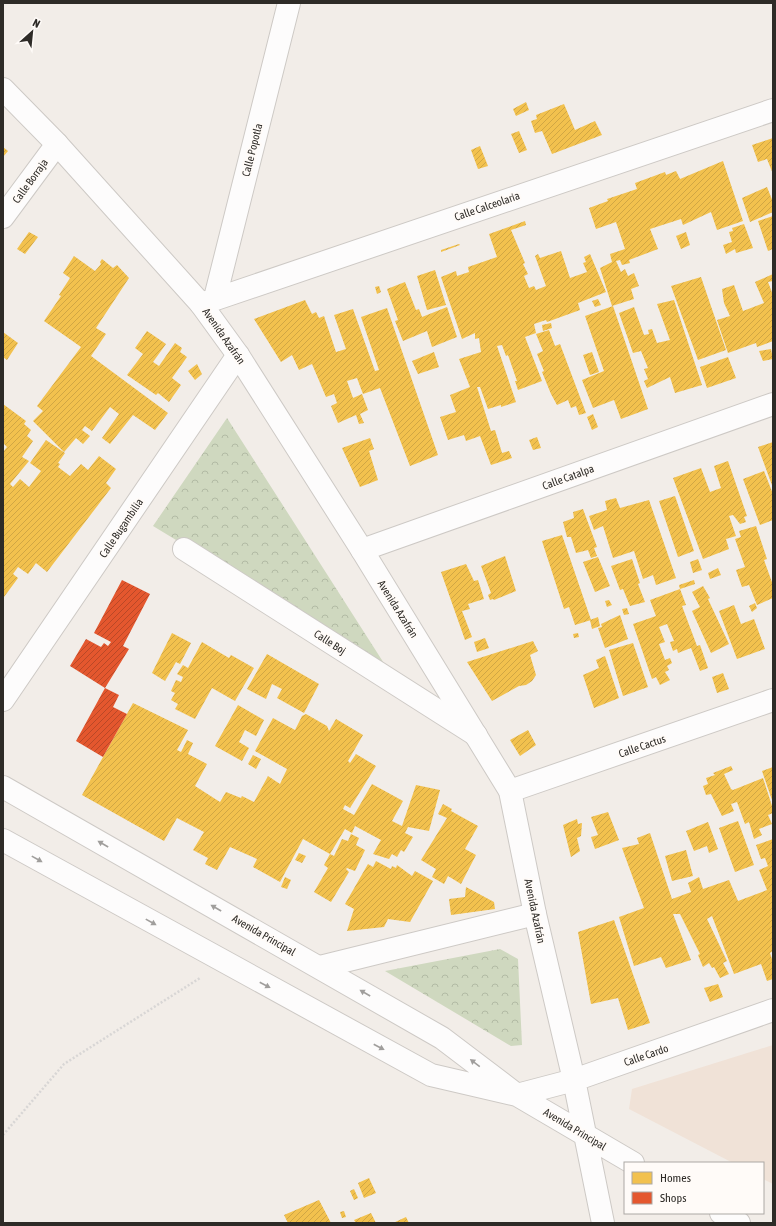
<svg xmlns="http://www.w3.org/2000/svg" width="776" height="1226" viewBox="0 0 776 1226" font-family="'Asap Condensed',sans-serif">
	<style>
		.education { fill: #f0e2d7 }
		.park { fill: url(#park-crowns) }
		.homes { fill: url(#homes-hatch) }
		.shops { fill: url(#shops-hatch) }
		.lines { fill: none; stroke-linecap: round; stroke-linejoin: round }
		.minor-casing { stroke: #cdc9c5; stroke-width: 24 }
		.tertiary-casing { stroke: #cdc9c5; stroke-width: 24 }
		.path { stroke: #d8d6d5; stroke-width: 2.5; stroke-dasharray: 2 2; stroke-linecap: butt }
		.minor { stroke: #fdfcfc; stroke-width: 22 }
		.tertiary { stroke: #fdfcfc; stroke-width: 22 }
		.oneway { fill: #a09e9c }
		.labels { text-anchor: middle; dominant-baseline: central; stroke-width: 4; stroke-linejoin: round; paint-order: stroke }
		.street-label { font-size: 11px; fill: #2e2b27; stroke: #fffbf8 }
	</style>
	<defs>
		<pattern id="park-crowns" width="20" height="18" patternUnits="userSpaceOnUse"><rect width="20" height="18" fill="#cfd8bf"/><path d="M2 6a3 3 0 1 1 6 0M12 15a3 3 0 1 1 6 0" fill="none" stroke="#b2baa4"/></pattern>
		<pattern id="homes-hatch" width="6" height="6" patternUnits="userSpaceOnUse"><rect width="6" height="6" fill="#f2c14e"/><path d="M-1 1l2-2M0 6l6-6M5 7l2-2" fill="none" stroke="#d0a644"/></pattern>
		<pattern id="shops-hatch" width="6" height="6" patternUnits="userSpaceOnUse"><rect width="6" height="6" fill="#e4572e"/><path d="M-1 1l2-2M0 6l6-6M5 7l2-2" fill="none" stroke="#b94827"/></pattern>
	</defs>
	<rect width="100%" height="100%" fill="#f2ede8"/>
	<!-- education -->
	<path class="education" d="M773,1045V1184L763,1179V1163H733L629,1109L632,1089Z"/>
	<!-- park -->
	<path class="park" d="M227,418L387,668L153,526Z
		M500,949L518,959L522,1045L511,1046L385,971Z"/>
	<!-- homes -->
	<path class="homes" d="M526,102L529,110L516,116L513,109Z
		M564,104L575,130L595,121L602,135L552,154L542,131L535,133L531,121L537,119L536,115Z
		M519,131L527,150L519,153L511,134Z
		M773,138V174L767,159L758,162L752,145Z
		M480,146L488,166L478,169L471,150Z
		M3,147L8,151L3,157Z
		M723,161L743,221L717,230L711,212L683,225L681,219L650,229L658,249L629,260L630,263L622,265L620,260L616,261L621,272L625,269L628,276L634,273L639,286L631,289L634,299L612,306L600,268L612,262L610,254L625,249L616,222L596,229L589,208L608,201L607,199L637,189L635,183L665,172L666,175L676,171L680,179Z
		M767,187L773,202V212L750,222L742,198Z
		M773,216V249L768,251L758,221Z
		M525,221L526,225L511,230L525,263L523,264L528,274L524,276L529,288L534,286L536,290L546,286L535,256L538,254L540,258L561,251L570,278L587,272L583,263L586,262L584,257L590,254L606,292L578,303L580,310L547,322L546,320L534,324L536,333L525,337L542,381L518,390L515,381H517L508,355L506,356L502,345L497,346L516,402L501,407V405L488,409L480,387H477L491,431L495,430L502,453L509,451L512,458L491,465L480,436L466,441L464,435L448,440L440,417L456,412L450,395L470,387L459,359L481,352L479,338L475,339V333L462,339L441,277L456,271L457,276L469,272L468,267L497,257L489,234Z
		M744,224L753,248L736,253L735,249L726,254L723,245L732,242L729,232L733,231L732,228Z
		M29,232L38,237L25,254L17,249Z
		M686,232L690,245L681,249L676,236Z
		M459,244L460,245L441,252V250Z
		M74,256L95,271L101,264L100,262L102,259L113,268L117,265L129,278L96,328L106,334L91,356L168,413L155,430L133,415L110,444L102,438L119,414L110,407L92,431L85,426L82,430L90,436L83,444L76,438L64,452L33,421L43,411L37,406L81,347L44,321L61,296L59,295L70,278L63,273Z
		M435,270L446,305L427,310L417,276Z
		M773,274V281L768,282L773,295V341L757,347L756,343L728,353L717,320L730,316L724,303L722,289L734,285L743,311L764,303L755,282Z
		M701,277L726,350L698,360L671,286Z
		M405,282L416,310L419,309L422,317L447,307L457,337L432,347L427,331L403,341L395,321L398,320L387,289Z
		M379,286L381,292L377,294L375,287Z
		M598,299L601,305L595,307L592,301Z
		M305,300L312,314L316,312L319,318L324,316L336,352L346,349L334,315L353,309L375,371L379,370L361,317L387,308L438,455L410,466L380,388L363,394L357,378L347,381L353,398L362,394L368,410L360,414L364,423L359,424L356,415L338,423L331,406L337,403L334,394L326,397L312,364L299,370L292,355L281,362L254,319Z
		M674,300L702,385L675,393L670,377L647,388L644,381L648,379L644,369L648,368L641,351L633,353L619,313L634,307L644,335L649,334L648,330L652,329L657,343L670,340L657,304Z
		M613,306L648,409L621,419L614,400L593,408L582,380L604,371L585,316Z
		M551,323L552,328L543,331L542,325Z
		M549,330L555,346L560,344L586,413L579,415L576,406L571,408L568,400L557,405L551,394L542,372L544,371L537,354L543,351L536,334Z
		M147,331L166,344L153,362L159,366L175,343L182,348L180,352L187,357L172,378L181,385L169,402L158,393L156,395L127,375L143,354L135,348Z
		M3,332L18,343L7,360L3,357Z
		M771,349L773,359L763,361L759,351Z
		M434,352L439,367L418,374L412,361Z
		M592,352L599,372L590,375L583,355Z
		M728,357L736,378L707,388L700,367Z
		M197,364L202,374L195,380L188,371Z
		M3,404L26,421L24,424L31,430L27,436L33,441L22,457L29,461L10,484L13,487L20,479L29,487L41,471L30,463L46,440L65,453L58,463L60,464L58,467L70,476L81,464L88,470L99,456L116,469L106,483L111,488L47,572L36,563L28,574L18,567L13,574L18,578L4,597L3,452L7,447L3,443Z
		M593,414L598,427L592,430L587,417Z
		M537,437L541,448L533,450L529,440Z
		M370,438L374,449L369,451L378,480L360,487L342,448Z
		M773,442V488L758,447Z
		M728,461L747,516L744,517L746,522L740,524L733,515L729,516L736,536L726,539L729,549L703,559L673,478L701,468L710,492L721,488L714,466Z
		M764,471L773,494V520L760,525L743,479Z
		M675,496L694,551L678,557L659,501Z
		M616,498L620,508L649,500L676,578L656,585L653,575L643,579L634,551L613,558L603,526L594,530L589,516L607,510L605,501Z
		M583,509L597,547L594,548L597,556L591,558L588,550L576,553L571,537H567L563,522L574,518L573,512Z
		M756,526L767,559L764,560L773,585V598L757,605L749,585L742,587L736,570L745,567L735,539L741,537L739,531Z
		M562,535L591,620L575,625L569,607L564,609L542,541Z
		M505,556L516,591L494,600L493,599L490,600L488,595L491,593L481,566Z
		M598,557L610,586L595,592L583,562Z
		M632,559L640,583L638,584L645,602L630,606L623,589L620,590L611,566Z
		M698,559L702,570L693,573L690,562Z
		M466,564L474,581L478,580L484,599L468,604L470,609L462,611L472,637L465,640L441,572Z
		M718,568L721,575L710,579L708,573Z
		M694,580L695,584L680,589L679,585Z
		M703,586L710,598L708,599L729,644L711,653L692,611L700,607L692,592Z
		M680,589L686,605L682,606L697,646L700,645L708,668L700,671L691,648L678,653L677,649L673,651L670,642L674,641L667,624L659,627L665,642L659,644L665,660L670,658L672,663L667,666L669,670L665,672L670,680L660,685L656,677L652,679L633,624L656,616L650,600Z
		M609,600L612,605L607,607L605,601Z
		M755,603L757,608L752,612L749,606Z
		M734,605L741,624L754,619L765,649L737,659L719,611Z
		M627,608L629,614L624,615L622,609Z
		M620,615L628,639L605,648L598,628L602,627L601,624Z
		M598,617L600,626L592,629L590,620Z
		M172,633L191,643L180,664L176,662L165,681L152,673Z
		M578,633L579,637L574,638L573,634Z
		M485,638L489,648L477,652L474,642Z
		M533,641L538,651L530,655L536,675L532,681L526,685L519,686L492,701L467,662Z
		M202,642L229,658L231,655L254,668L235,701L212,688L195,719L175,709L178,704L171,700L175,693L171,691L176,680L181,682L183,677L177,674L183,665L188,668Z
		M633,643L648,687L623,696L609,650Z
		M267,654L319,684L304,713L277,698L282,689L272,684L266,699L247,689Z
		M605,656L619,698L594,708L583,675L599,668L596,660Z
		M723,673L729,689L717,693L712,677Z
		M133,703L188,730L177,750L181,752L187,740L193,743L188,754L207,764L195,786L220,802L226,792L241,798L242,796L254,802L268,776L280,784L287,769L255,751L273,718L295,730L302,716L306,714L327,726L329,731L336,719L363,735L348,761L350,763L356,754L376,766L350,808L345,805L343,809L354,815L372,784L403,801L392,821L402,826L416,785L440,790L429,831L408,827L405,833L413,837L404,852L401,850L397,857L392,854L389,859L373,854L381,840L355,826L352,833L345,829L330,854L334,856L342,839L348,841L351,834L359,838L356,845L365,850L355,871L347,868L346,869L349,872L331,902L314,892L328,868L324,865L330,854L303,839L280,882L253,867L257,859L230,847L217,870L205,864L208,858L193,850L204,832L177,818L164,841L82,795Z
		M238,705L264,720L256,736L245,730L239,742L249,748L242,761L215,746Z
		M528,730L536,745L520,756L510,740Z
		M253,755L261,759L256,769L248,764Z
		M731,766L733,770L724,774L731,789L733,790L763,778L773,809V813L768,815L772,824L759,829L762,835L754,839L749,822L745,824L737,802L731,804L734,811L722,816L711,794L706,795L703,786L708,784L706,778L715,775L713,773Z
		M773,767V803L762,771Z
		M443,804L452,809L451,811L478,826L465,849L476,855L461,884L448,876L444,884L432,877L436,869L421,860L447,818L438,814Z
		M608,812L619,840L595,849L591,837L598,835L591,817Z
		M577,819L578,824L582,823L581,836L577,838L580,851L571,857L563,825Z
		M738,821L754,865L735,872L719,828Z
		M708,822L718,849L709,853L707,846L694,851L686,831Z
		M650,833L672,899L691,892L688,883L699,877L703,889L729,880L738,901L767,890L759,870L768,866L765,858L761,859L756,845L773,839V951L770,953L773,962V979L767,981L761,964L734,974L712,916L707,919L727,961L723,963L729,974L720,978L714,967L712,968L709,963L703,967L698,955L700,954L680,914H673L691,960L666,968L661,957L634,966L619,917L644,908L622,848L639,844L637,838Z
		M686,850L693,876L672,881L665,856Z
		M299,853L306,856L302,863L295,860Z
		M376,861L391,869L392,866L396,868L397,865L412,876L415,871L433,881L410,922L388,919L384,927L347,931L354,909L345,904L368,864L373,867Z
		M285,877L291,880L287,889L281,887Z
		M466,887L494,902L495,909L451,915L449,899L465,897Z
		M614,920L650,1023L628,1030L618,998L591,1004L578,932Z
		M718,984L723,997L710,1002L704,988Z
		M369,1178L376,1193L364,1198L358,1183Z
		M354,1189L358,1198L354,1200L350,1191Z
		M319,1200L331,1223H288L284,1215Z
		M344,1211L346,1217L342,1218L340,1212Z
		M371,1213L376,1223H356L354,1220Z
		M406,1217L409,1223H393Z"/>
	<!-- shops -->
	<path class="shops" d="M122,580L150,594L123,646L129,649L105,688L70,666L86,639L101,647L104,643L108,646L111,642L94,633Z
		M105,688L119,695L113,707L127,714L103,757L76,741Z"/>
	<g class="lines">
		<defs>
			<path id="minor" d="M3,217L57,144
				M215,298L289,3
				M201,304L773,110
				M184,549L476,735
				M362,550L773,404
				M3,700L238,355
				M510,791L773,700
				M320,967L535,914"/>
			<path id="tertiary" d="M3,89L57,144L201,304L238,355L362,550L510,791L535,914L574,1080L603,1223
				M3,787L442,1038L517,1095L633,1163
				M3,840L431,1075L517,1095L574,1080L773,1010
				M721,1213L739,1223"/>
		</defs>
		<!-- minor casing -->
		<use href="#minor" class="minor-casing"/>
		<!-- tertiary casing -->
		<use href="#tertiary" class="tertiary-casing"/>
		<!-- path -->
		<path class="path" d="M3,1135L64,1064L200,978"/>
		<!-- minor -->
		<use href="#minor" class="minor"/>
		<!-- tertiary -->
		<use href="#tertiary" class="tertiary"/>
	</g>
	<!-- one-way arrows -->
	<defs><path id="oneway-solid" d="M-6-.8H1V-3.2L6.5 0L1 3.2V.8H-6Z"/></defs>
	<g class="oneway">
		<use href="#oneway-solid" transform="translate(103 844) rotate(-150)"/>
		<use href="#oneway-solid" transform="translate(37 859) rotate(29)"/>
		<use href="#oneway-solid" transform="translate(216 908) rotate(-150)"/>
		<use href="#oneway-solid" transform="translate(151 922) rotate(29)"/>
		<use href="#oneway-solid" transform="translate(265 985) rotate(28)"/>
		<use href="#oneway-solid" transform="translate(365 993) rotate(-150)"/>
		<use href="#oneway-solid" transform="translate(379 1047) rotate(28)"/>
		<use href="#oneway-solid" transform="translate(475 1063) rotate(-143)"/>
	</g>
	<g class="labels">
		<!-- street labels -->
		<g class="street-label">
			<text transform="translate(252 150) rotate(-76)">Calle Popotla</text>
			<text transform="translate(30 181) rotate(-54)">Calle Borraja</text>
			<text transform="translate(487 206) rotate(-19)">Calle Calceolaria</text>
			<text transform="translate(224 336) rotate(55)">Avenida Azafrán</text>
			<text transform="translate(568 477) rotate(-20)">Calle Catalpa</text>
			<text transform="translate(121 528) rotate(-56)">Calle Bugambilia</text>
			<text transform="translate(398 609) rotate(58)">Avenida Azafrán</text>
			<text transform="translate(330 642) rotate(33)">Calle Boj</text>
			<text transform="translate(642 746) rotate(-19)">Calle Cactus</text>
			<text transform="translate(535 911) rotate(78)">Avenida Azafrán</text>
			<text transform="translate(264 935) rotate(30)">Avenida Principal</text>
			<text transform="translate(646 1055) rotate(-19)">Calle Cardo</text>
			<text transform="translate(575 1129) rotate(31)">Avenida Principal</text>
		</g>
	</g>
	<!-- border -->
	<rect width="776" height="1226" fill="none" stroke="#2e2b27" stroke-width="8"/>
	<!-- legend -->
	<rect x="624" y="1162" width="140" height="52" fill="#fffbf8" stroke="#aba8a4"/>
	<rect x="632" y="1172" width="20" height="12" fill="#f2c14e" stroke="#aba8a4"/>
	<text x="660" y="1182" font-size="12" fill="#2e2b27">Homes</text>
	<rect x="632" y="1192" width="20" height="12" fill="#e4572e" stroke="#aba8a4"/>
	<text x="660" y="1202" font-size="12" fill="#2e2b27">Shops</text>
	<!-- north arrow -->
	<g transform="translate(32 32) rotate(27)" stroke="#fffbf8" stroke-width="3" paint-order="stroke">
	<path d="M0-3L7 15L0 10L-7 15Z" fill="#2e2b27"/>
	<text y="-6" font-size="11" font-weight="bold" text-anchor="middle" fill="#2e2b27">N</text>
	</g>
</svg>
